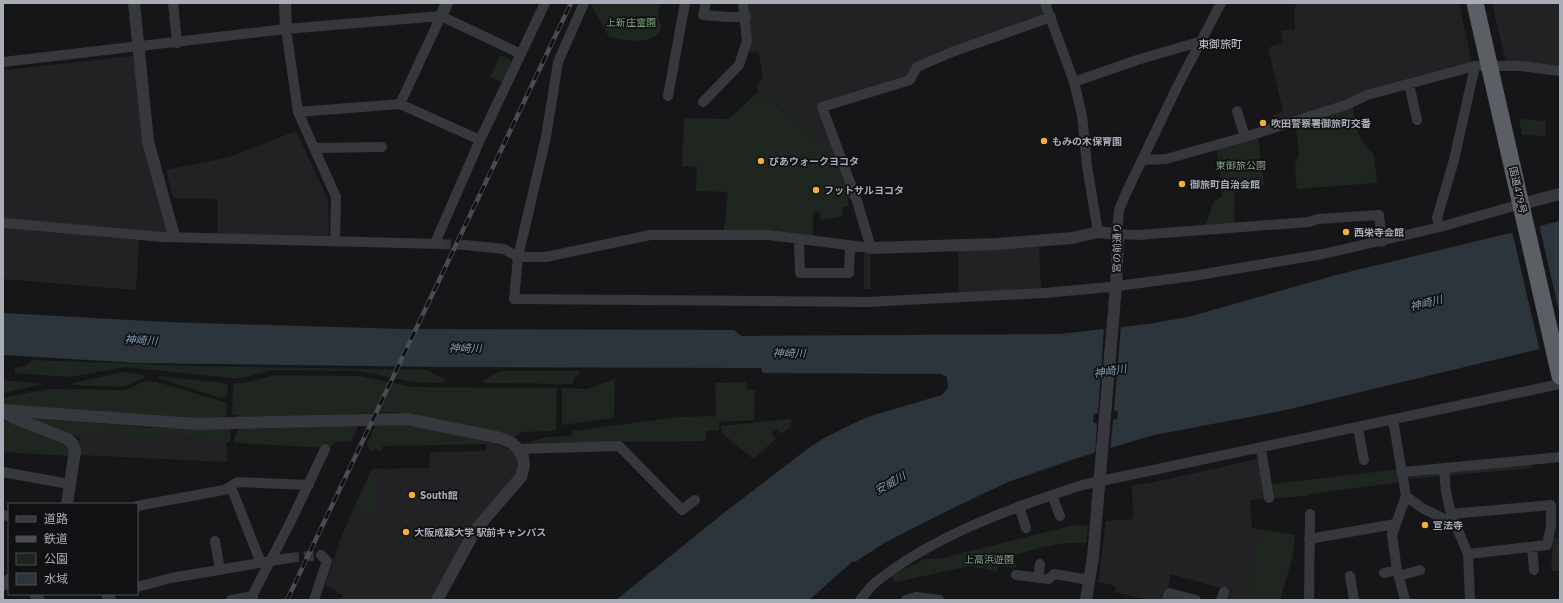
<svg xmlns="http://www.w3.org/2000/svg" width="1563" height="603" viewBox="0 0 1563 603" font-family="'IBM Plex Sans','Noto Sans JP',sans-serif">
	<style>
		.built { fill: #222225 }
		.green { fill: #1e261f }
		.water { fill: #2c353c }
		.pier { fill: #161618 }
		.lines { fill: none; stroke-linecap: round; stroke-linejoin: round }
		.minor-tunnel { stroke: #333438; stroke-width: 10; stroke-dasharray: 10 5; stroke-linecap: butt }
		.minor { stroke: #37383d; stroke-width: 10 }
		.tertiary { stroke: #37383d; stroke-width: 12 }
		.trunk { stroke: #5b5e65; stroke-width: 17 }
		.rail-casing { stroke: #4a4c52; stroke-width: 4.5 }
		.rail { stroke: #111113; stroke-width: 3; stroke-dasharray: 9; stroke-linecap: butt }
		.poi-dot { fill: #f2b134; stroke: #111113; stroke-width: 1.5 }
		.labels { text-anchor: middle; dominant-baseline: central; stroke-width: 3.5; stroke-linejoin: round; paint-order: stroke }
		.park-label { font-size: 10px; fill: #7fa381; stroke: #111113 }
		.poi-label { font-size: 10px; font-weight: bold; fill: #a8adb8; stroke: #111113; text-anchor: start }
		.street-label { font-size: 10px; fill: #a8adb8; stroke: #111113 }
		.neighbourhood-label { font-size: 11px; fill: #c9ccd4; stroke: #111113 }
		.water-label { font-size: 11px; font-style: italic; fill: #7f9bb3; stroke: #111113 }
	</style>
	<rect width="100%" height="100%" fill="#161618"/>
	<!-- built -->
	<path class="built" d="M745,3H1042L1045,13L1040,18L916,63L907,78L820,104L837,156L756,88L763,76L758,51L745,53Z
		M1296,3H1459L1472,64L1275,123L1273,115L1283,111L1268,48L1283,42L1281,31L1295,29L1294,14Z
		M1492,3H1560V68L1506,62Z
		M134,56L168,229L164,233L3,219V70Z
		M296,131L328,199L329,234L325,238L218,233L217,199L173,198L166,170L230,157Z
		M3,228L139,240L136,290L3,279Z
		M1039,245L1041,290L959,294L958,250Z
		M864,252H870L871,289H864Z
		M82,434L153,440L176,434L184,438L227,442V462L78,455L80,438Z
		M486,444H496L511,450L515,454L519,466L515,475L508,485L475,521L431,600H340L343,595L325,585L341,537L372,469L429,468L430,452L486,451Z
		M1258,459L1265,498L1250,500L1252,528L1258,529L1248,600H1224L1227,590L1171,574L1165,600H1149L1115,592L1116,586L1098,582L1106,521L1133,519L1132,485L1150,483Z
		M1560,537V571H1551L1553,538Z"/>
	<!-- green -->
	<path class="green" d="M590,3H660L658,19L662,28C654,47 624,40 609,37Z
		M500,55L511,60V63L502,82L490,77Z
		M759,91L837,156L853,198L848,199L849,206L842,208L843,216L821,220L819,212L813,213V237L771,230H724L728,192L696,191L697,167L682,166L684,118L729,119Z
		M1353,106L1356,128L1363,143L1374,155L1377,183L1297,189L1295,166L1299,152L1296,126Z
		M1519,119L1546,121L1545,136L1522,135Z
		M1258,137L1264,185L1235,187L1234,223L1205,225L1214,201L1222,197L1223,187L1216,148Z
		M32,360L195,366L428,370L435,375L445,379L444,383L412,382L359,371L273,370L243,378H230L125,367L69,377L15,373V368L26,366Z
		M500,371H579V375L574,378L573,384L484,383V380Z
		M124,372L144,375V378L124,387L73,385V383Z
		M275,375L359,376L412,387L557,388L556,431L521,432L514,437L396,412L237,419V415H232L233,386L235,383H244Z
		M159,376L224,383L228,385L227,396L221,398L158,378Z
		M615,379L614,418L562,425V388L587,389Z
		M3,380L43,384L3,393Z
		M145,381L157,382L227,403L226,419L155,417L3,404V398L48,389L126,390Z
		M746,382L747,390H755L754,420L719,422V430L706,431V441L526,443L547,437L572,436V431L678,417L716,416L715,383Z
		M24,417L154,428L231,429L230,442L184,438L176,434L153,440L83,434L80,438Z
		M787,419L791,420V427L781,434L777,429L771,433L776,439L753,459L722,433L721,426Z
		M3,420L64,442L71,450L70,456L3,452Z
		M376,423C413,422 461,432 495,444L383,446L381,451L376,449L371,452L367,444Z
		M359,425L351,441L337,442L329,448L235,443V435L239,429Z
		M1531,463L1532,468L1408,479L1402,482L1310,494L1307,496L1273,498L1272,484L1400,469Z
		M379,468V474H375L376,512H352L372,469Z
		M475,499H485L464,521L450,519L445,516H470V510L475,509Z
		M351,515C369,524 386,537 406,533C416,532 423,525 433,527L430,534L423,531L413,549L351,516Z
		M1074,525L1088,526L1086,543C1061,541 1037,549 1013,555L1017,568L998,566L997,572L970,566L896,582L890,576L925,559H939Z
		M1258,529L1295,535L1293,556L1280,600H1248Z"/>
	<!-- water -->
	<path class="water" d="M1560,221V344L1286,410L1154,435L1077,458L1008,482L947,511L886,542L855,562L853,561L809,600H616L725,512L810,447L826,437L867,417L942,395L948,388L947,377L941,374L763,373L761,368L443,367L138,363L3,355V313L166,322L404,329L734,330L741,336L1060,334L1148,324L1188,317L1336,275Z"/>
	<!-- pier -->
	<path class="pier" d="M1539,224L1560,316V346L1540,351L1512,231Z
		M1121,325L1114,410L1118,412L1117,419L1113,420L1110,451L1095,455L1097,424L1093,422L1094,414L1098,413L1104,327Z"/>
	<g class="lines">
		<!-- minor-tunnel -->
		<path class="minor-tunnel" d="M441,244L465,245
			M289,558L321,555"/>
		<!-- minor -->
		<path class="minor" d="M173,3L177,43
			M584,3L558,62L546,137L518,257L514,299L867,302L1044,293L1110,287L1193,276L1323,254L1440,227L1521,204
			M706,3L703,15L728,17H746
			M1045,3L1074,82L1082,115L1087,166L1098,232
			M1221,3L1178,85L1127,191L1119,210L1117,234L1138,235L1309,222L1318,219L1379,215L1382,242
			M286,29L298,112L336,197L335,241
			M3,62L286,29L441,16L521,54
			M1074,82L1137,60L1202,41
			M1409,84L1417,120
			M668,96L685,3
			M703,102L739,65L747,41L743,3
			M400,104L441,16
			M1237,111L1245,137
			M298,112L400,104L480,140
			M314,148L382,147
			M1142,160L1166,159L1245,137L1346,105L1367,95L1475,66H1521L1560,71
			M3,223L163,237L441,244
			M1440,227L1437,218L1454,160L1475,66
			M799,239L800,273H849L850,246
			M435,243L480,140L545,3
			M465,245L504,249L518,257H546L650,235H769L871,248L857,201L822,107L910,80L917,67L952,52L1051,17
			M1393,420L1406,496L1392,535L1397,570L1405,600
			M1358,428L1364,460
			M518,449L619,446L682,510L695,500
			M1261,449L1269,498
			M1444,468L1446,492L1451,514L1468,554L1470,600
			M3,472L69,484
			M1403,472L1560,457
			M231,487L261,563
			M1052,495L1060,516
			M1406,496L1422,508L1455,524
			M137,506L224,490L238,482L309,485
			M1019,506L1026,528
			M1451,514L1551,505V526L1547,545L1468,554
			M3,515L9,516
			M1309,539L1395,524
			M215,541L220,570
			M1532,547L1534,570
			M1384,573L1397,570
			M1016,575L1049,579L1054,574L1090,580
			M1350,576L1354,600
			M1399,576L1420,570
			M1038,578L1040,564
			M137,587L171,578L289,558
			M34,594L40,600
			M231,600L253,596
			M250,600L291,521L325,449
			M314,600L327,561L321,555
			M860,600C865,594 870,587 876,582C935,535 1011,508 1082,485L1560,384
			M906,600L916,597L939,600
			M1167,600L1169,593L1196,600
			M1221,600L1224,592
			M1309,600L1310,514"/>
		<!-- tertiary -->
		<path class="tertiary" d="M134,3L148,141L174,236
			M285,3L286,29
			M441,16L447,3
			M1521,204L1560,194
			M871,248L997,244L1072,238L1098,232L1117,234L1118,239L1116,286L1093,557L1086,600
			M3,410L195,424L407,419L500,438L512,443L518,449L523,457L524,466L521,477L476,529L437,600
			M4,412L14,418L68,439L73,444L75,451L67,504
			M3,585L9,580
			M107,594L110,600"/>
		<!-- trunk -->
		<path class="trunk" d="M1475,3L1560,376"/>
		<defs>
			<path id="rail" d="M287,600L571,3"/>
		</defs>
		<!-- rail casing -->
		<use href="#rail" class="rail-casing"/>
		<!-- rail -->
		<use href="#rail" class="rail"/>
	</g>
	<!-- markers -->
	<g class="poi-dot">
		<circle cx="1263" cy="123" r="4"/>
		<circle cx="1044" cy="141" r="4"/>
		<circle cx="761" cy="161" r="4"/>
		<circle cx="1182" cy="184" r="4"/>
		<circle cx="816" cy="190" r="4"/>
		<circle cx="1346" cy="232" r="4"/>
		<circle cx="412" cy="495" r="4"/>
		<circle cx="1425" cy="525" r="4"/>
		<circle cx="406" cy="532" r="4"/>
	</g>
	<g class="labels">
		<!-- park labels -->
		<g class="park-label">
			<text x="631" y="22">上新庄霊園</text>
			<text x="1241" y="165">東御旅公園</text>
			<text x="989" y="559">上高浜遊園</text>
		</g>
		<!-- poi labels -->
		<g class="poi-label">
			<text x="1271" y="123">吹田警察署御旅町交番</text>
			<text x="1052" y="141">もみの木保育園</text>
			<text x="769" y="161">ぴあウォークヨコタ</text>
			<text x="1190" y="184">御旅町自治会館</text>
			<text x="824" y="190">フットサルヨコタ</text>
			<text x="1354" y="232">西栄寺会館</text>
			<text x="420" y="495">South館</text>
			<text x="1433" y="525">宣法寺</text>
			<text x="414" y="532">大阪成蹊大学 駅前キャンパス</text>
		</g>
		<!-- street labels -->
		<g class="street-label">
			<text transform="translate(1518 190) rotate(77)">国道479号</text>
			<text transform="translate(1117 248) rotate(-89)">宮の前通り</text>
		</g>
		<!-- neighbourhood labels -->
		<g class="neighbourhood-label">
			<text x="1220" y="44">東御旅町</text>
		</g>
		<!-- water labels -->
		<g class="water-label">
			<text transform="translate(1426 303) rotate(-14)">神崎川</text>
			<text transform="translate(141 340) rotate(3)">神崎川</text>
			<text transform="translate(465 348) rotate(1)">神崎川</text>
			<text transform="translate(789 353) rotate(1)">神崎川</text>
			<text transform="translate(1110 371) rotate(-9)">神崎川</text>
			<text transform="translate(890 483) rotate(-29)">安威川</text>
		</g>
	</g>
	<!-- border -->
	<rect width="1563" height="603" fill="none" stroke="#a8adb8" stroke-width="8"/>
	<!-- legend -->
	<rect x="8" y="503" width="130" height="92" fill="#111113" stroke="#4d4f55"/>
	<rect x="16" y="516" width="20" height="6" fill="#37383d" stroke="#4d4f55"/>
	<text x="44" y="523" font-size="12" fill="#a8adb8">道路</text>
	<rect x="16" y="536" width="20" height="6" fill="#4a4c52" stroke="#4d4f55"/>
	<text x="44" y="543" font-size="12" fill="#a8adb8">鉄道</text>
	<rect x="16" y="553" width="20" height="12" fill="#1e261f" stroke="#4d4f55"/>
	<text x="44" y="563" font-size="12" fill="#a8adb8">公園</text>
	<rect x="16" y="573" width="20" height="12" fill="#2c353c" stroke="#4d4f55"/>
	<text x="44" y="583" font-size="12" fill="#a8adb8">水域</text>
</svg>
